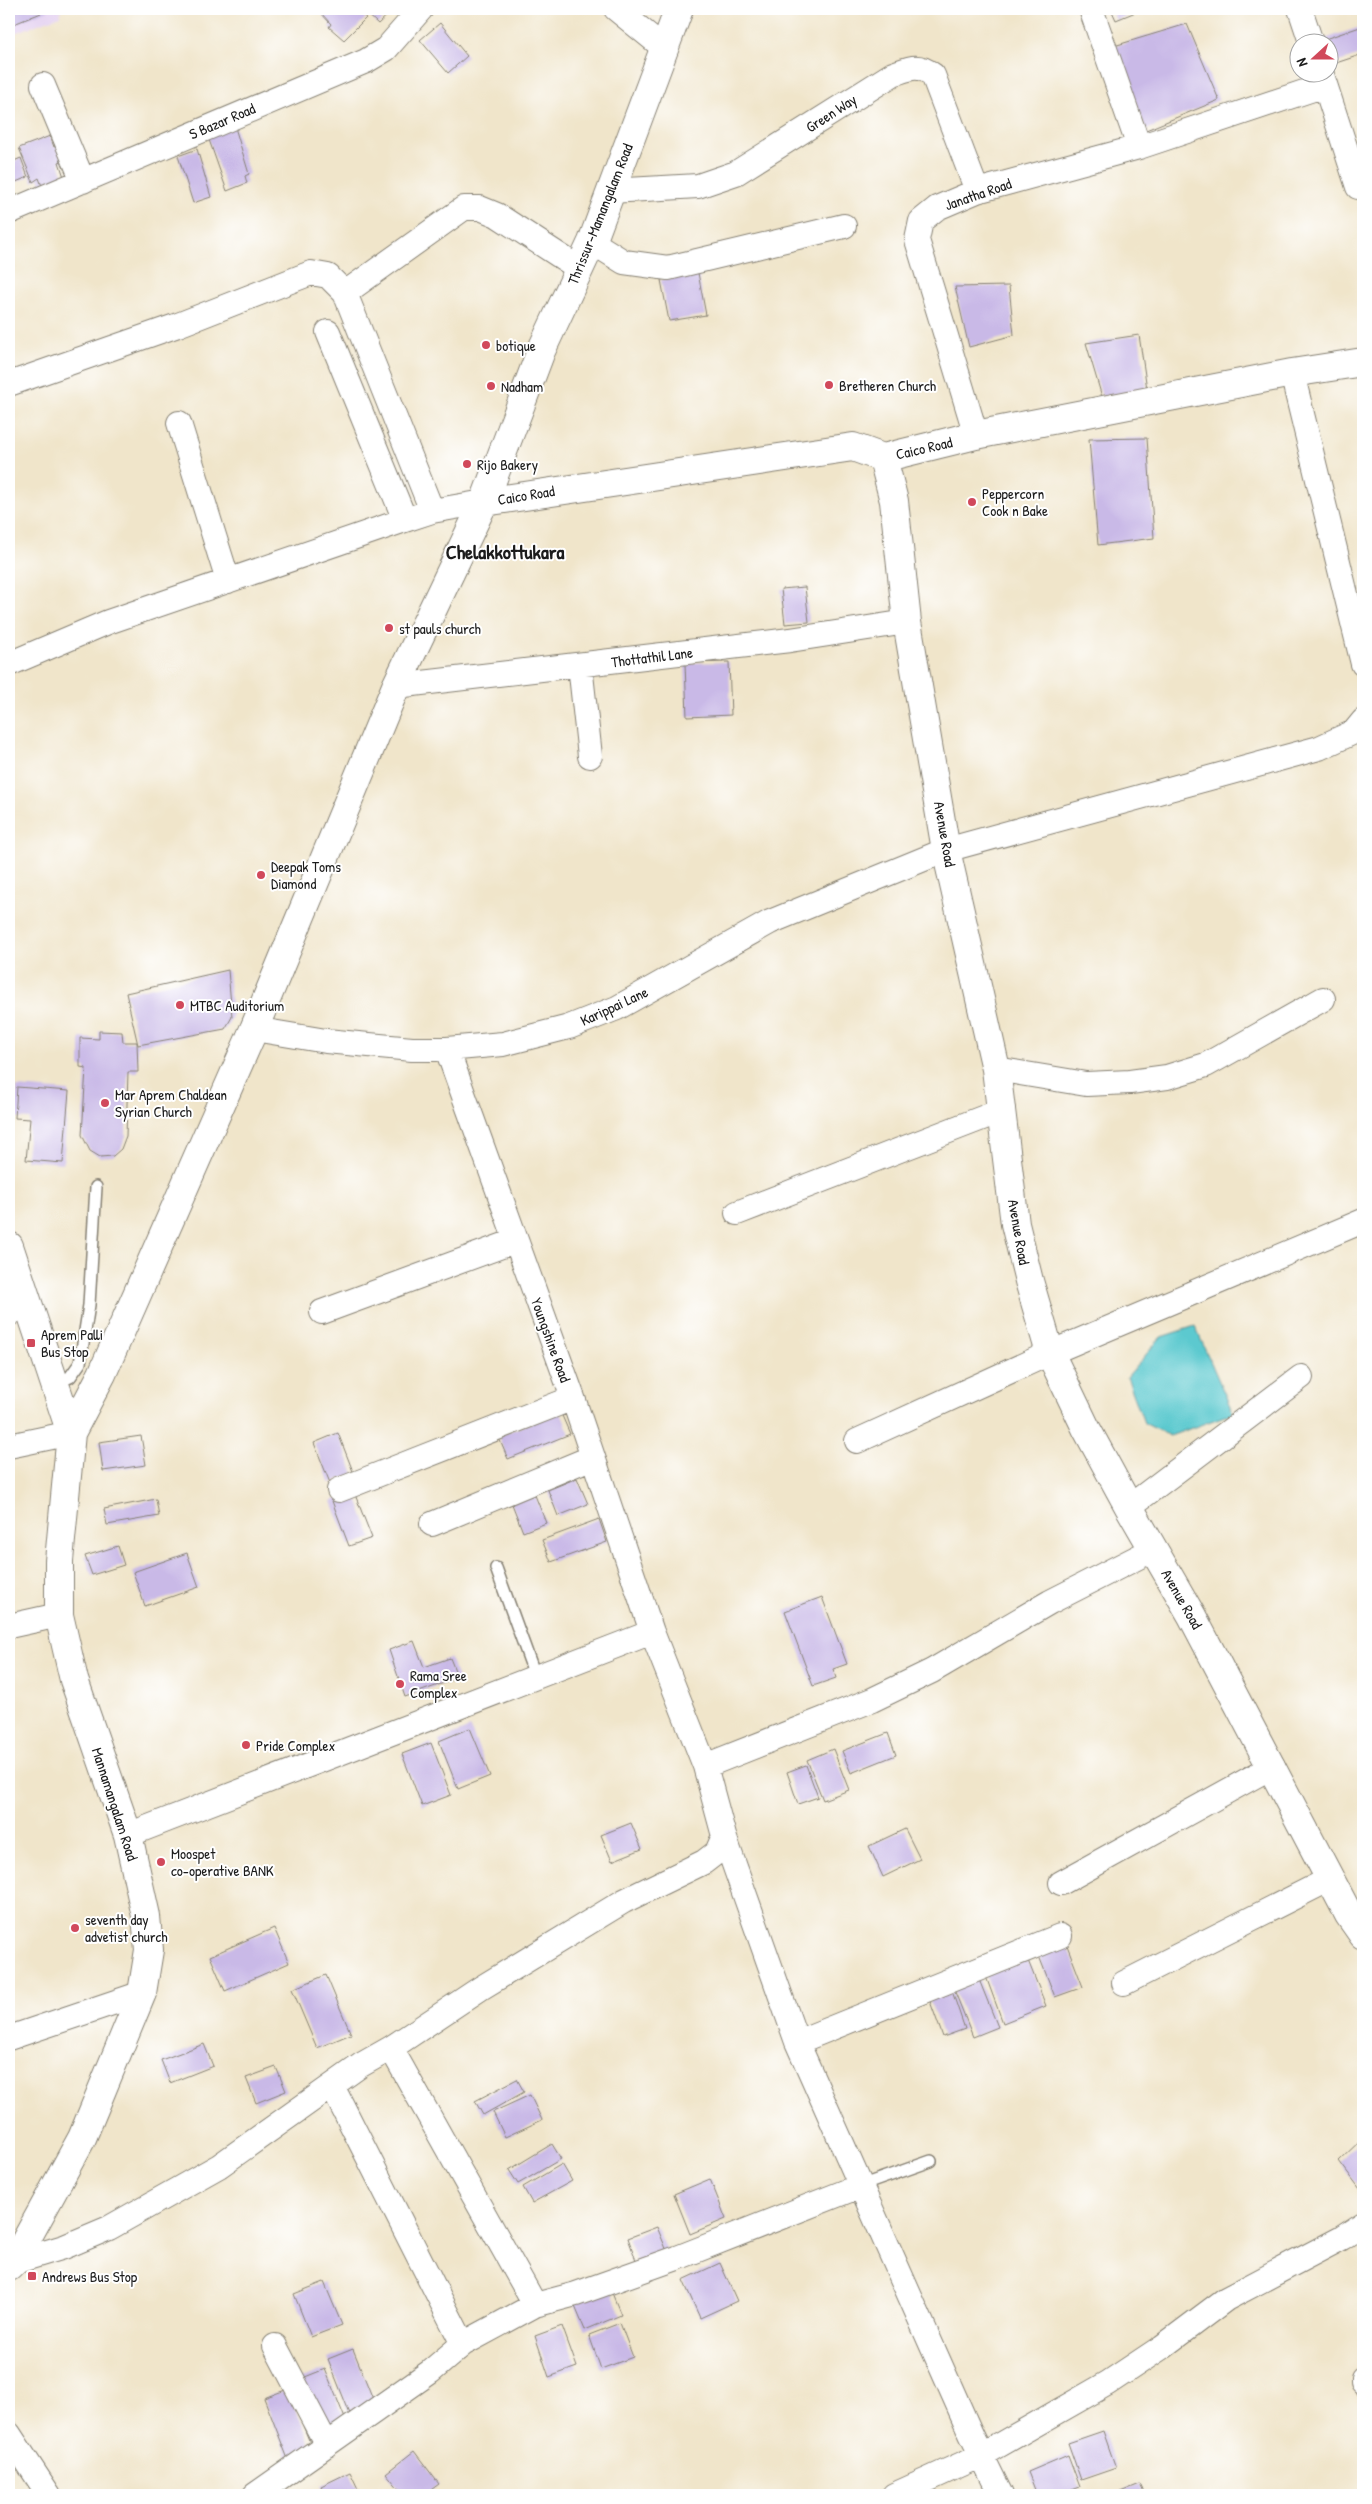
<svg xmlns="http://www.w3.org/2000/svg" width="1372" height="2504" viewBox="0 0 1372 2504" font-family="'Patrick Hand',sans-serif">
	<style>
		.built { fill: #e5d3f1 }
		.water { fill: #5bc9cf; stroke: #3c7276 }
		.building { fill: #c9b9e7 }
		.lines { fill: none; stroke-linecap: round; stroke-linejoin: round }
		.lane-casing { stroke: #868073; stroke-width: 14 }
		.street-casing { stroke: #868073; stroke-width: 26 }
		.secondary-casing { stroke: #868073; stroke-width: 30 }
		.lane { stroke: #fff; stroke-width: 11 }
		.street { stroke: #fff; stroke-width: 24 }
		.secondary { stroke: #fff; stroke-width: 28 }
		.poi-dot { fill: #d1495b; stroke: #fff; stroke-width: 2 }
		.labels { text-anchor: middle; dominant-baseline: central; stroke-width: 4; stroke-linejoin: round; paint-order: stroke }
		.street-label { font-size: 15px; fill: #1c1c1c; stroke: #fff }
		.poi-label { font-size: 15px; fill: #1c1c1c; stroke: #fff; text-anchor: start }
		.district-label { font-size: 20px; font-weight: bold; fill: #1c1c1c; stroke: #fff }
	</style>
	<rect width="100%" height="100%" fill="#fff"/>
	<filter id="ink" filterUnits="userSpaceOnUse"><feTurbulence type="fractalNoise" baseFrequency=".02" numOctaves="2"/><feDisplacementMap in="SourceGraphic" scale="10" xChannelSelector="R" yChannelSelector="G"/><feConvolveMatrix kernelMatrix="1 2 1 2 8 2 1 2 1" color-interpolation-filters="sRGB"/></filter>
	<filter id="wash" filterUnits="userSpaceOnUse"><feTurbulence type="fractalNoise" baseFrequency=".0096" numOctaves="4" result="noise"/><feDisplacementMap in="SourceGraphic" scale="20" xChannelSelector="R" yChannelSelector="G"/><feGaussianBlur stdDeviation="1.12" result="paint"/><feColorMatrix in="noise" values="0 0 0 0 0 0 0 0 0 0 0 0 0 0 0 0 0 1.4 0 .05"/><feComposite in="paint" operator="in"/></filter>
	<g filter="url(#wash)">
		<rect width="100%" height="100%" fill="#f0e5ca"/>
		<!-- built -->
		<path class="built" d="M9,9H61L60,16L9,35Z"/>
		<!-- water -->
		<path class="water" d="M1195,1326L1233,1413L1170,1436L1144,1423L1127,1377L1161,1337Z"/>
		<g id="blocks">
			<!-- building -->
			<path class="building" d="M9,9H51L9,26Z
				M324,9H356L366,18L344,40L329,27L331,24L320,12Z
				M362,9H394L378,24Z
				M1111,9H1143L1116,20Z
				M440,23L467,56L448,73L420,40Z
				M1187,24L1219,100L1146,130L1114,46Z
				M1363,26V54L1330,65V42H1316Z
				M234,124L249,174L245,176L247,183L227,191L207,134Z
				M50,136L54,147L59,145L64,160L59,162L64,177L42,186L39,178L33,182L19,148Z
				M197,149L211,197L193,203L178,156Z
				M21,158L28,177L11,184L9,163Z
				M698,273L706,315L669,321L661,280Z
				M1009,286L1014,335L969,347L955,287Z
				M1139,335L1147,389L1102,397L1086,343Z
				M1147,438L1154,538L1098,545L1089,439Z
				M805,587L809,622L785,624L781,589Z
				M729,662L731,715L687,717L685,663Z
				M228,970L232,1017L225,1029L138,1045L126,993Z
				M99,1031L122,1032L123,1042H137L138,1072H128L126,1136L121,1149L113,1156L100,1157L90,1151L82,1135L86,1068L80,1067V1038L99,1039Z
				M17,1087L69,1091L63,1163L26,1160L30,1119L15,1118Z
				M560,1411L570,1434L508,1459L498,1436Z
				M338,1433L354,1474L330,1483L314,1443Z
				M141,1436L146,1465L103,1471L99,1442Z
				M577,1478L588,1504L558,1516L548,1490Z
				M533,1490L546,1523L523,1532L510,1499Z
				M354,1492L372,1538L349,1546L332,1501Z
				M156,1499L159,1516L107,1525L104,1509Z
				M599,1519L607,1542L551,1562L542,1540Z
				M118,1546L124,1565L92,1575L85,1556Z
				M187,1553L199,1587L145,1606L133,1572Z
				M822,1597L847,1664L833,1669L836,1678L813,1686L785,1611Z
				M414,1641L424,1667L450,1658L458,1678L405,1697L389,1650Z
				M470,1728L490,1776L458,1789L439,1741Z
				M888,1733L896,1755L851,1773L842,1751Z
				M431,1743L451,1795L422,1806L402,1754Z
				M833,1749L849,1790L823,1800L807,1760Z
				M806,1765L818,1797L798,1804L787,1772Z
				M631,1823L642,1849L612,1861L601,1835Z
				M905,1829L920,1859L883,1877L869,1846Z
				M274,1928L289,1963L225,1991L210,1956Z
				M1065,1940L1083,1987L1055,1997L1037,1951Z
				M1027,1958L1046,2006L1003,2023L985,1974Z
				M326,1975L351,2034L317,2048L292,1989Z
				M978,1977L998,2027L973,2037L953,1987Z
				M951,1988L965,2029L943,2037L928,1996Z
				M204,2044L213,2066L170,2083L161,2060Z
				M276,2067L286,2091L256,2103L246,2078Z
				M517,2079L524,2092L483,2115L475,2101Z
				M530,2095L542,2120L505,2137L493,2112Z
				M1363,2138V2193L1339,2161Z
				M552,2144L561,2159L518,2184L509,2170Z
				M562,2164L572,2181L532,2203L523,2187Z
				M710,2179L726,2219L690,2234L674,2194Z
				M657,2227L667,2251L637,2263L628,2238Z
				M720,2263L737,2301L700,2318L683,2280Z
				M324,2282L342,2325L311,2337L294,2294Z
				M610,2288L621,2315L585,2330L574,2304Z
				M620,2323L633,2357L601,2369L589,2335Z
				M562,2326L577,2367L549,2377L535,2336Z
				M353,2349L375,2404L350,2414L328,2359Z
				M325,2369L348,2426L324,2436L300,2379Z
				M288,2389L313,2450L288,2459L264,2398Z
				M1103,2431L1116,2468L1081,2480L1068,2443Z
				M414,2451L439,2484L424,2495H404L386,2473Z
				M1068,2455L1080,2487L1059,2495H1037L1028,2472Z
				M350,2472L361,2495H325L321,2486Z
				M1140,2484L1145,2495H1113Z"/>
		</g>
	</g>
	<g filter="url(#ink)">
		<use href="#blocks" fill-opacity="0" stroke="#868073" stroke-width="1"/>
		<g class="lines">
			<defs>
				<path id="lane" d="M54,1384L70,1377L80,1363L89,1305L96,1187
					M496,1568L536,1678
					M860,2186L931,2161"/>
				<path id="street" d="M616,9L664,48
					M1091,9L1139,147
					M1300,9L1311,42
					M1321,72L1358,187
					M43,85L83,181
					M610,191L698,186L736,173L893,74C910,68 918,63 933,75L977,191
					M9,212L366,61L386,49L421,9
					M592,242L624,262L668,268L844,226
					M345,293L432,511
					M328,332L405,520
					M1292,373L1363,664
					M9,384L178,325L311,273L328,276L345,293L464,208H480L497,215L580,269
					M179,423L228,581
					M976,435L917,240L921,221L937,208L977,191L1139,147L1325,85
					M9,664L108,622L405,520L432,511L484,502
					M580,665L590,756
					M396,686L790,640L907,622
					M254,1029L326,1041L412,1049H447L503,1044L569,1027L617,1008L770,922L946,850L1319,748L1354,732L1363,721
					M996,1069L1086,1084L1130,1082L1167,1077L1206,1065L1323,999
					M737,1213L1003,1110
					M322,1312L515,1241
					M9,1314L27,1303
					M857,1441L1050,1353L1363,1221
					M9,1446L71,1433
					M339,1490L573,1398
					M1129,1507L1301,1377
					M432,1524L593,1457
					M9,1626L59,1615
					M705,1766L872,1700L932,1671L1050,1602L1154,1549
					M128,1835L652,1632
					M724,1836L797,2042L971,2434L1001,2495
					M1061,1883L1273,1766
					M1124,1983L1330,1879
					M9,2038L142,1993
					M797,2042L1060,1936
					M391,2048L535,2305
					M332,2086L463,2344
					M14,2262L64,2247L109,2228L219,2166L361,2065L391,2048L481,1988L624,1901L704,1862L717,1852L724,1836L705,1766L652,1632L573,1398L447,1049
					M275,2346L327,2445
					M1363,2378V2382
					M9,2434L49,2495
					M255,2495L430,2372L463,2344L535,2305L576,2294L677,2258L860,2186
					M894,2495L982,2455L1108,2383L1162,2347L1226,2299L1342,2238L1363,2224"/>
				<path id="secondary" d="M883,458L894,501L907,622L946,850L996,1069L1015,1224L1029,1281L1050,1353L1086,1428L1129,1507L1192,1616L1349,1915L1363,1935
					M484,502L853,447L883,458L976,435L1292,373L1363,362
					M9,1246L71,1433
					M9,2267L14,2262L82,2138L142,1993L149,1950L146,1916L128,1835L74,1680L59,1615V1561L71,1433L102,1374L254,1029L396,686L484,502L541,351L592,242L679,9"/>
			</defs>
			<!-- lane casing -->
			<use href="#lane" class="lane-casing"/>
			<!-- street casing -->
			<use href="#street" class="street-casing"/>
			<!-- secondary casing -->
			<use href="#secondary" class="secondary-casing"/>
			<!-- lane -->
			<use href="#lane" class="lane"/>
			<!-- street -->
			<use href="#street" class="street"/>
			<!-- secondary -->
			<use href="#secondary" class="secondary"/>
		</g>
	</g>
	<!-- markers -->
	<g class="poi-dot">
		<circle cx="486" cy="345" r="5"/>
		<circle cx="829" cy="385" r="5"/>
		<circle cx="491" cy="386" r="5"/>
		<circle cx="467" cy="464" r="5"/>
		<circle cx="972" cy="502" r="5"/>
		<circle cx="389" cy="628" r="5"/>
		<circle cx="261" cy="875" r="5"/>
		<circle cx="180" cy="1005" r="5"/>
		<circle cx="105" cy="1103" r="5"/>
		<rect x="26" y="1338" width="10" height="10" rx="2.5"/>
		<circle cx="400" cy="1684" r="5"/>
		<circle cx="246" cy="1745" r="5"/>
		<circle cx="161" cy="1862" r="5"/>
		<circle cx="75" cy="1928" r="5"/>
		<rect x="27" y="2271" width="10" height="10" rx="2.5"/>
	</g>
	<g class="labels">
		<!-- street labels -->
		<g class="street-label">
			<text transform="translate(831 113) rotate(-33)">Green Way</text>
			<text transform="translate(222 121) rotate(-23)">S Bazar Road</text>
			<text transform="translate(978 194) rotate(-19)">Janatha Road</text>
			<text transform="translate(600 214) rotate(-68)">Thrissur-Mamangalam Road</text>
			<text transform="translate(924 448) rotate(-13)">Caico Road</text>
			<text transform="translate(526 495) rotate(-9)">Caico Road</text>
			<text transform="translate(652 657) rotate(-7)">Thottathil Lane</text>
			<text transform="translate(945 834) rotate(80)">Avenue Road</text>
			<text transform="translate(614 1006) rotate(-25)">Karippai Lane</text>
			<text transform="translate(1019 1232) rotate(80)">Avenue Road</text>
			<text transform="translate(551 1340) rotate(70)">Youngshine Road</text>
			<text transform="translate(1182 1599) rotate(60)">Avenue Road</text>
			<text transform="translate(115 1804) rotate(72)">Mannamangalam Road</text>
		</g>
		<!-- poi labels -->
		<g class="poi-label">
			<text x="496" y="345">botique</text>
			<text x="839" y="385">Bretheren Church</text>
			<text x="501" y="386">Nadham</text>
			<text x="477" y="464">Rijo Bakery</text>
			<text x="982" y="493">Peppercorn<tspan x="982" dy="17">Cook n Bake</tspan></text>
			<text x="399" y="628">st pauls church</text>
			<text x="271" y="866">Deepak Toms<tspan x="271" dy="17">Diamond</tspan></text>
			<text x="190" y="1005">MTBC Auditorium</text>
			<text x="115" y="1094">Mar Aprem Chaldean<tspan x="115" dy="17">Syrian Church</tspan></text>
			<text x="41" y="1334">Aprem Palli<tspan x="41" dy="17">Bus Stop</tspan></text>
			<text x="410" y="1675">Rama Sree<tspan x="410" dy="17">Complex</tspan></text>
			<text x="256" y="1745">Pride Complex</text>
			<text x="171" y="1853">Moospet<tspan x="171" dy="17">co-operative BANK</tspan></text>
			<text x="85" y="1919">seventh day<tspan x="85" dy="17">advetist church</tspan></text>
			<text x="42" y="2276">Andrews Bus Stop</text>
		</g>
		<!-- district labels -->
		<g class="district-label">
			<text x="505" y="551">Chelakkottukara</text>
		</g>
	</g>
	<!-- margin -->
	<rect width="1372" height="2504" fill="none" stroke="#fff" stroke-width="30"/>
	<!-- north arrow -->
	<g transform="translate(1314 58) rotate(249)"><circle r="24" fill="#ffffff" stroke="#a4a4a4"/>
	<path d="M0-4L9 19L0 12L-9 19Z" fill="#d1495b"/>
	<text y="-8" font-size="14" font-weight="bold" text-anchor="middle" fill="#1c1c1c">N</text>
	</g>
</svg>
